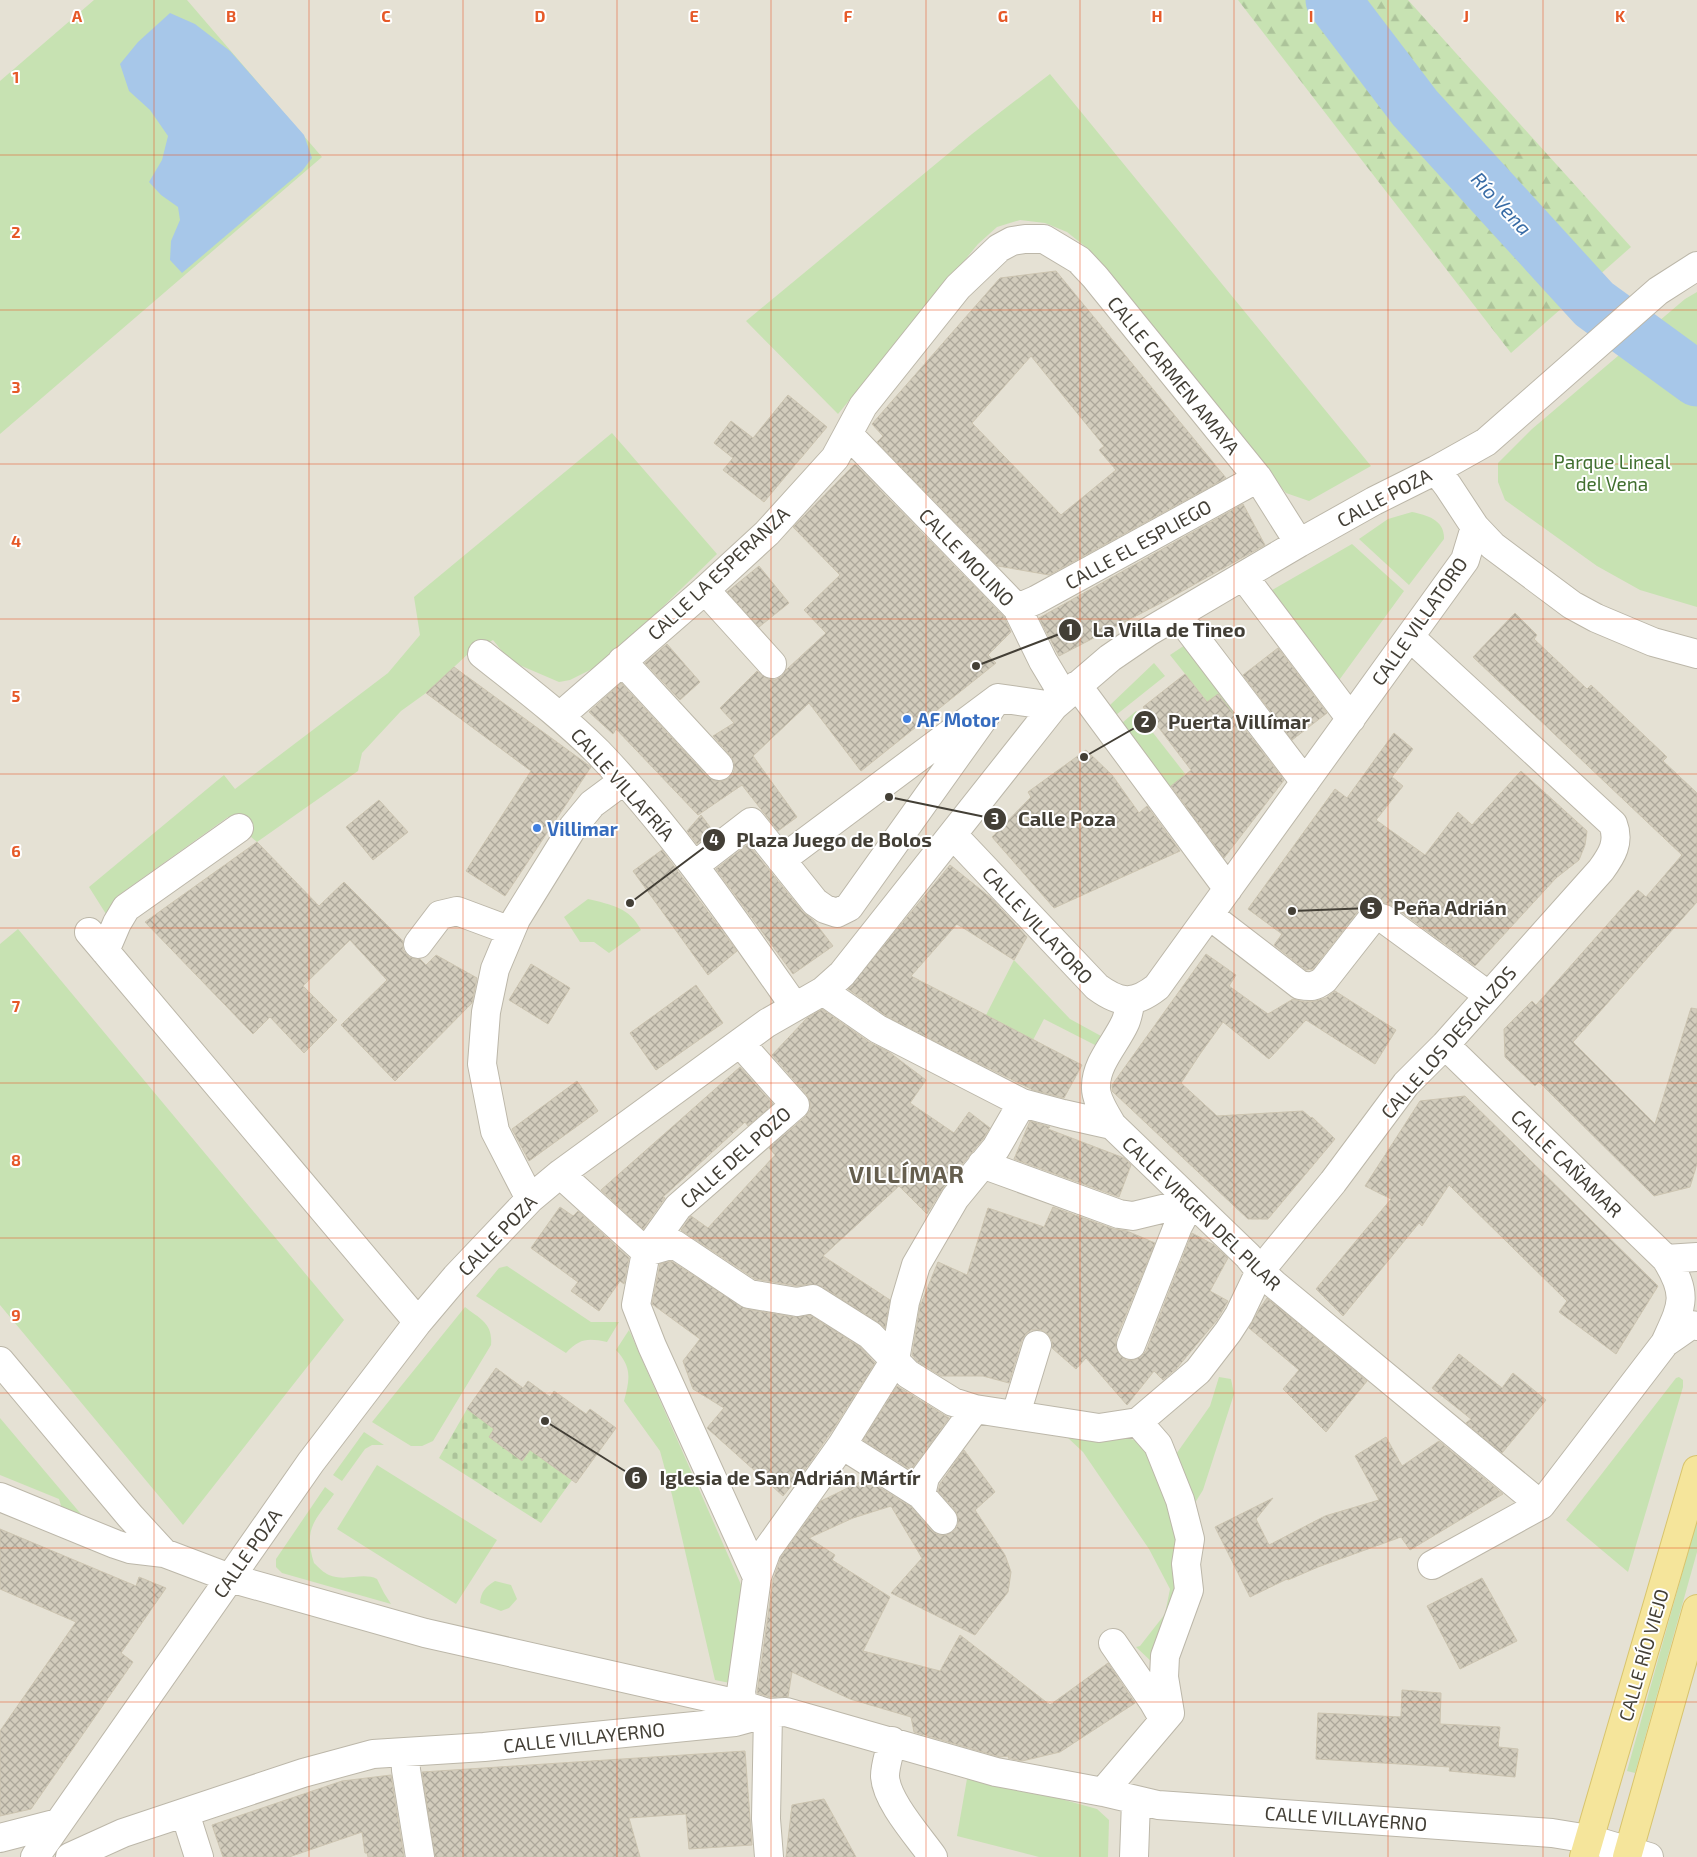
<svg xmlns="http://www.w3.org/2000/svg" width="1697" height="1857" viewBox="0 0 1697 1857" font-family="'Exo 2',sans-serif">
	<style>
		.residential { fill: #e5e1d4 }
		.green { fill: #c7e2b2 }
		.forest { fill: url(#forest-firs) }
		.cemetery { fill: url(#cemetery-stones) }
		.water { fill: #a7c7e9 }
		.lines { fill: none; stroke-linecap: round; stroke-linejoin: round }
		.river { stroke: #a7c7e9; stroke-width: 55 }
		.building { fill: url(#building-cross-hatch); stroke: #ccc4b0; fill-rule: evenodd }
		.minor-casing { stroke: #bcb7a9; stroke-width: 30 }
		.major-casing { stroke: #d8c46d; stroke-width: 30 }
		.minor { stroke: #fff; stroke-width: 28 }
		.major { stroke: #f5e59b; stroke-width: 28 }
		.grid { fill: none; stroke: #e65928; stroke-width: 1; stroke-opacity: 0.55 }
		.shop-dot { fill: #3f7fe0; stroke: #fff; stroke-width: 2 }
		.labels { text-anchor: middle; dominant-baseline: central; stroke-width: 4; stroke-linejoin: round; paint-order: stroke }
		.street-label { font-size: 19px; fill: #433f36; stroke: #fff }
		.park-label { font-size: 19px; fill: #406f2f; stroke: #fff }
		.shop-label { font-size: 19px; font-weight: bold; fill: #366cbe; stroke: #fff; text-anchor: start }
		.water-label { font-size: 20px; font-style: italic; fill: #396ca5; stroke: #fff }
		.district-label { font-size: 24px; font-weight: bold; letter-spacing: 1px; fill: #655e4e; stroke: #fff }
		.grid-label { font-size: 16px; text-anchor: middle; font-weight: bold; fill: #e65928; stroke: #fff; stroke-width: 4; stroke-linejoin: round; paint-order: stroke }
		.leader { fill: none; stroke: #433f36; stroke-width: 2 }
		.callout-dot { fill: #433f36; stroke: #fff; stroke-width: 2 }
		.mark-label { font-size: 15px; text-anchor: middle; font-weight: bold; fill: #fff }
		.callout-label { font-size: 20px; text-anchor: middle; font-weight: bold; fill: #433f36; stroke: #fff; stroke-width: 4; stroke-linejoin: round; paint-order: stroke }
	</style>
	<defs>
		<pattern id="forest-firs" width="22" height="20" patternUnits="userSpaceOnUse" patternTransform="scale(1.25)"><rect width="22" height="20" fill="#c7e2b2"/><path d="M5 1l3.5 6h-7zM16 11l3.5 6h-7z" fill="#acc39a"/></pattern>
		<pattern id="cemetery-stones" width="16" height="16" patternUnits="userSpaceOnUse" patternTransform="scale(1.25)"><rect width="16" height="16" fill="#c7e2b2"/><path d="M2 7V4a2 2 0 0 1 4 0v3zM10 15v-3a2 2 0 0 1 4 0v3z" fill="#acc39a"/></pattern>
		<pattern id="building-cross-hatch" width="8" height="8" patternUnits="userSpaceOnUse" patternTransform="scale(1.25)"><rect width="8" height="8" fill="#d2ccbc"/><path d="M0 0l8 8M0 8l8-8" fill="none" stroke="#aca79a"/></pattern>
	</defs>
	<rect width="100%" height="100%" fill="#f1efe6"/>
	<!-- residential -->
	<path class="residential" d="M0,0H1697V1857H0Z"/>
	<!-- green -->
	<path class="green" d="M94,0H187L322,157L0,434V81Z
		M1050,74L1371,466L1309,501L1286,493L1087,248L1067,232L1045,223L1020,220L997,227L978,244L838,414L746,321L972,134Z
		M1697,292V607L1640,590L1597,566L1505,500L1498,482V463L1532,429L1685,299Z
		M612,433L717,554L606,662L570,680L559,682L510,661L493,640L469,653L426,693L401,711L362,753L358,771L257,842L228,817L116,897L106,914L89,887L224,775L235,789L388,673L420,635L414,597Z
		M1412,512C1427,515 1445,520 1444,539L1409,585L1359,539L1388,519Z
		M1352,544L1404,591L1337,683L1267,593Z
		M1191,641L1251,720L1233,734L1170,655Z
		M1154,663L1165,676L1116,715L1109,706Z
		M1136,711L1186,775L1169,788L1122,723Z
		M588,899C612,905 629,907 641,930L609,953L594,942H580L564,917Z
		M18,929L344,1320L183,1525L0,1305V944Z
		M1014,960L1070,1019L1101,1036L1095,1045L1044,1019L1033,1040L986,1015Z
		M507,1266L591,1322H619L607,1342C588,1338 580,1338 566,1353L476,1296L499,1268Z
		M465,1307C480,1319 493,1323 491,1345L433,1441L422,1446H411L372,1422Z
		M629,1330L742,1587L730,1683L715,1680L672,1495L660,1451L624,1401C630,1379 632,1367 616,1350Z
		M1219,1377L1231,1379L1234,1394L1203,1490L1193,1506L1174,1457L1210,1406Z
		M1679,1377L1683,1380V1387L1628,1572L1566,1520L1676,1378Z
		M0,1418L86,1520L63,1512L59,1499L0,1475Z
		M364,1432L384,1445H372L365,1449L342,1481L333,1475Z
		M1119,1436L1138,1441L1156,1464L1177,1514L1180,1584L1154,1664L1136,1647L1140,1646L1165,1614L1170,1589L1149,1549L1083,1452L1067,1437Z
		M377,1465L497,1540L456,1604L337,1529Z
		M325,1487L334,1494C315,1521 303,1528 314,1563C318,1567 324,1573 329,1575C345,1582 363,1572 377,1579L384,1593L391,1604L282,1573L276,1567V1559Z
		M1697,1520V1552L1635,1773L1627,1771Z
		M495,1581L511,1585L517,1599L509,1608L501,1611L480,1603C481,1592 485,1587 495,1581Z
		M968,1773L1097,1809L1109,1820L1108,1857H1039L957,1836Z"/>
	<!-- forest -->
	<path class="forest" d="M1238,0H1408L1631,247L1511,353Z"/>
	<!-- cemetery -->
	<path class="cemetery" d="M467,1409L494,1429L489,1437L522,1461L530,1450L572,1480L541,1523L439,1458Z"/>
	<!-- water -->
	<path class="water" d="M170,13L195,24L230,51L304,135L312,158L302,171L182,273L170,260L171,241L180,220L178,207L161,195L149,182L162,160L168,136L150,110L129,91L120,64L138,42Z"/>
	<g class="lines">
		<!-- river -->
		<path class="river" d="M1333,0L1415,108L1594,304L1697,379"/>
	</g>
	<!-- building -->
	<path class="building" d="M1056,271L1226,478L1049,575L998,566L877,442L883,436L872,424L1000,278ZM1031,356L1104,446L1099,450L1116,470L1061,515L972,423Z
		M788,395L827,427L764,502L723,470L733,458L714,443L731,421L753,438Z
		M855,464L1004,617L1011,632L988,655L996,663L861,771L809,703L753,756L797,817L778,831L742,785L698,815L616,729L613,734L589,712L621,683L708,777L715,781H723L729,778L734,771V762L730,755L713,736L734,723L720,708L757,671L768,679L775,680L782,676L786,670L826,633L804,610L840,575L793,527Z
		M1243,504L1265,545L1161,603L1059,656L1039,618Z
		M759,566L789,603L759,627L727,592Z
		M1515,613L1537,635L1534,639L1587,689L1591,685L1667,757L1663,761L1697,793V902L1573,1042L1655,1124L1691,1008L1697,1009V1164L1690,1187L1654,1196L1539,1082L1535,1086L1505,1057L1504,1029L1532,1001L1536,1005L1638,890L1646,897L1682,855L1473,657Z
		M667,644L700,682L680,700L645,663Z
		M1278,648L1327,713L1292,740L1243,675Z
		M454,667L591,767L505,896L466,871L531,771L426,693Z
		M1185,674L1207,702L1218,694L1284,780L1224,858L1171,786L1191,770L1143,707Z
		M1394,733L1413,749L1392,777L1403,786L1376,820L1425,855L1458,812L1472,825L1521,771L1587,831L1585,845L1579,860L1556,878L1475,966L1393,906L1383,902L1371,903L1369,902L1359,910L1313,969L1306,970L1274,945L1282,934L1248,909L1335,789L1347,798Z
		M1086,750L1112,775L1139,813L1147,806L1180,851L1054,908L992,837L1031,797L1028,792Z
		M379,800L408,832L373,860L346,827Z
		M701,815L713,831L697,844L687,831Z
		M257,842L319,906L344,882L403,941V950L409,957L416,959H420L426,965L436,955L477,978L472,1003L395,1081L341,1025L387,980L350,940L303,986L337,1020L304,1053L270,1017L253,1034L145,922Z
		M748,844L803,912L813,920L833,946L793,974L716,869Z
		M662,850L737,951L708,975L633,871Z
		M950,865L991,898L1027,937L1014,960L957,924L911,976L1082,1065L1064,1098L1033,1090L970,1059L886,1016L848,989Z
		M1206,954L1236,975L1229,986L1268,1014L1293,999L1305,1002L1316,1001L1326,998L1335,991L1396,1030L1375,1064L1306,1020L1269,1059L1223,1022L1200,1054L1181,1083L1217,1116L1303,1111L1311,1118L1312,1117L1335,1139L1268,1219H1248L1112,1091V1085Z
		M531,964L570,988L548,1024L509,1000Z
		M696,985L723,1023L656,1070L630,1033Z
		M822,1009L869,1042L889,1052L926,1080L910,1103L954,1133L969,1112L990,1128L983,1139L943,1188L927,1214L899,1186L823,1256L890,1300L885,1328L878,1322L821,1286L810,1284L797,1286L755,1279L681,1230L691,1216L708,1228L775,1155L769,1148L805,1117L810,1110V1102L807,1095L772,1055L807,1018Z
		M740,1067L773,1104L748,1126L745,1122L663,1197L665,1198L643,1229L601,1190Z
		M577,1081L598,1111L529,1161L512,1129Z
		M1465,1096L1658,1286L1616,1354L1559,1312L1567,1301L1449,1185L1422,1226L1419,1223L1343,1316L1316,1289L1391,1199L1365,1186L1420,1101Z
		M1030,1121L1050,1127L1048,1129L1124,1158L1131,1165L1119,1197L1014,1159Z
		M560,1207L573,1216L578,1211L629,1258L624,1284L620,1281L599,1311L571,1291L578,1282L531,1248Z
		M1053,1207L1114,1229L1127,1231L1155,1243L1116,1339V1347L1119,1354L1126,1360H1134L1140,1357L1146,1351L1192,1233L1214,1245L1228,1258L1210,1291L1228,1301L1217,1320L1177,1368L1163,1380L1154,1371L1127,1405L1086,1358L1076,1369L1052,1348V1341L1049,1335L1041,1330H1031L1026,1334L1022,1340L1009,1383L983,1376H941L918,1362L912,1355L920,1306L938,1262L967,1275L988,1208L1044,1227Z
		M671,1261L746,1309L794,1317L810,1315L860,1347L875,1363L834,1428L807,1467L783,1496L707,1428L724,1408L693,1389L683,1361L700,1339L652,1304L660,1264Z
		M1267,1298L1367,1381L1326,1432L1283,1389L1299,1370L1249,1328L1260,1308Z
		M1459,1354L1502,1388L1513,1373L1546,1400L1502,1453L1466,1423L1471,1419L1432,1388Z
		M496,1368L523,1388L528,1381L550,1397L554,1391L586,1414L590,1409L616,1428L576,1483L530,1450L522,1461L489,1437L494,1429L467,1409Z
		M897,1386L949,1418L911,1470L863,1440Z
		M1386,1437L1402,1466L1439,1441L1503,1494L1410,1550L1401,1537L1318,1567L1288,1580L1287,1579L1250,1597L1215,1527L1273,1498L1256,1519L1269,1545L1325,1516L1379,1500L1355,1456Z
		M964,1450L995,1492L975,1510L1005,1555L1011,1572L1008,1592L975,1635L891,1593L922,1558L891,1506L853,1518L809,1538L835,1555L832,1560L890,1597L863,1651L940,1671L960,1635L1050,1705L1108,1663L1135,1703L1060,1752L1022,1761L1008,1758L1009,1756L1000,1757L914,1732L911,1717L850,1699L792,1672L788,1697H770L757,1693L773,1580L781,1557L821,1501L866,1479L911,1507L932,1531L938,1535H947L954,1531L958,1525V1517L955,1510L938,1491L940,1484Z
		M0,1529L136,1586L139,1577L166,1588L121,1653L133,1662L31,1809L0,1816V1731L76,1622L0,1589Z
		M1482,1578L1517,1641L1460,1669L1427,1606Z
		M1402,1690L1441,1693L1440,1724L1500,1727L1498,1747L1518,1749L1515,1777L1449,1771L1450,1767L1316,1759L1318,1713L1401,1717Z
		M745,1751L752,1845L689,1849L686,1814L629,1818L640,1857H435L422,1772Z
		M391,1775L404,1857H368L367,1853H365L362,1832L289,1857H223L212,1825L342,1781Z
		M824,1799L856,1857H786L792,1805Z"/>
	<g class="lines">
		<defs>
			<path id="minor" d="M848,434L1017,608L1043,661L1064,696
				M1475,527L1493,546L1572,605L1596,618L1653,642L1697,654
				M1244,577L1351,719
				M705,590L772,664
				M1017,608L1036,600L1258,478
				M1190,631L1305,782
				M482,654C522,686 562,716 598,752C672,829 734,920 795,1007
				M622,661L719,766
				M1077,685L1228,889
				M560,716L705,590L767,533L835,458L863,406L958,287L999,248L1012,241L1025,239H1044L1079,260L1095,277L1258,478L1299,543
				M953,835L1097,987C1120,1004 1134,1005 1157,987L1465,560L1475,527L1448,486L1436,470
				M781,860L998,698L1054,706
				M694,866L751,822L815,902L825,909L837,913L849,907L998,698
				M1209,915L1300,985C1310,987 1315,987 1324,980L1371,920L1378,917L1384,919L1488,995
				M89,932L418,1322
				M418,944L440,915L457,911L511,931
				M105,951L117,923L126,908L239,828
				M823,991L878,1029L1022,1103L1063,1114L1112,1125L1248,1256L1260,1271L1274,1284L1541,1505
				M740,1043L795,1105L678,1207L646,1252L636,1305L652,1346L757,1577L741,1692L743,1705
				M1112,1125C1106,1114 1095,1099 1096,1086C1096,1063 1116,1043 1125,1023C1128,1017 1129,1008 1131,1001
				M982,1164L1119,1214L1133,1216L1191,1202
				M560,1174L646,1252L674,1244L749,1294L797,1302L813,1299L870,1335L908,1374L953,1402L975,1409L1099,1428L1138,1422L1198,1371L1228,1332L1239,1315L1260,1271L1333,1182L1406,1084L1445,1045L1601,870C1612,855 1620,842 1613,824L1410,637
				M530,1199L495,1131L482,1064L486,1012L495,969L516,919L573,827L592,804L623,781
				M1666,1259L1697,1257
				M1665,1343L1691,1325L1697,1326
				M1131,1345L1178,1226L1191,1202
				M0,1361L130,1516L164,1553
				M1016,1414L1037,1345
				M842,1445L921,1495L943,1520
				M921,1495L925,1477L975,1409
				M0,1497L115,1544L130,1549L164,1553L230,1578L425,1633L743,1705L768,1713
				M1432,1565L1541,1505L1665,1343C1682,1306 1689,1296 1666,1259L1445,1045
				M757,1577L767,1550L842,1445L895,1360L905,1302L916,1265L955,1198L996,1148L1022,1103
				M1113,1643L1153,1701L1164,1720
				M768,1713L766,1819L769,1857
				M892,1741C890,1752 885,1765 885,1776C886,1801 919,1837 933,1857
				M405,1752L406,1770L420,1857
				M1103,1792L1170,1713L1164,1677L1165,1656L1189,1590L1186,1564L1190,1539L1180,1500L1158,1445L1138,1422
				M185,1813L199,1857
				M0,1838L58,1823
				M35,1857L311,1462L418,1322L456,1277L530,1199L560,1174L767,1023L823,991L842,974L1054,706L1110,658L1148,632L1299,543L1374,501L1436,470L1486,442L1658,291L1697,266
				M70,1857L123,1833L303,1773L373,1754L484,1747L735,1722L768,1713L786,1712L996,1772L1103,1792L1158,1805L1552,1833L1589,1839L1649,1857
				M1134,1857L1136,1801"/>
			<path id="major" d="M1584,1857L1697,1470
				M1627,1857L1697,1609"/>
		</defs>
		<!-- minor casing -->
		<use href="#minor" class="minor-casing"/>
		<!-- major casing -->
		<use href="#major" class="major-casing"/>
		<!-- minor -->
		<use href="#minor" class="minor"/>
		<!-- major -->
		<use href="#major" class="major"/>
	</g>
	<!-- grid -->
	<path class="grid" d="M154,0V1857M309,0V1857M463,0V1857M617,0V1857M771,0V1857M926,0V1857M1080,0V1857M1234,0V1857M1388,0V1857M1543,0V1857M0,155H1697M0,310H1697M0,464H1697M0,619H1697M0,774H1697M0,928H1697M0,1083H1697M0,1238H1697M0,1393H1697M0,1548H1697M0,1702H1697"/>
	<!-- markers -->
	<g class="shop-dot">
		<circle cx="907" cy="719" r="5"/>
		<circle cx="537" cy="828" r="5"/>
	</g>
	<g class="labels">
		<!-- street labels -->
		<g class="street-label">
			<text transform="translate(1174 375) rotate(51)">CALLE CARMEN AMAYA</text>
			<text transform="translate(1384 497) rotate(-28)">CALLE POZA</text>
			<text transform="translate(1138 544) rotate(-29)">CALLE EL ESPLIEGO</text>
			<text transform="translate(967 557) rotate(46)">CALLE MOLINO</text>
			<text transform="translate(718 573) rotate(-43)">CALLE LA ESPERANZA</text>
			<text transform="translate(1419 621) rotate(-55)">CALLE VILLATORO</text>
			<text transform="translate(623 784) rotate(48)">CALLE VILLAFRÍA</text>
			<text transform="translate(1038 925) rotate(47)">CALLE VILLATORO</text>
			<text transform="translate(1448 1042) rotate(-49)">CALLE LOS DESCALZOS</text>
			<text transform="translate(735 1157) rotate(-42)">CALLE DEL POZO</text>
			<text transform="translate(1567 1163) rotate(44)">CALLE CAÑAMAR</text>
			<text transform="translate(1202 1213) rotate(44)">CALLE VIRGEN DEL PILAR</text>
			<text transform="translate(497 1235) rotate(-46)">CALLE POZA</text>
			<text transform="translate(247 1553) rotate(-55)">CALLE POZA</text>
			<text transform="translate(1643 1655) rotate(-74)">CALLE RÍO VIEJO</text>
			<text transform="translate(584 1737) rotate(-6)">CALLE VILLAYERNO</text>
			<text transform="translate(1346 1818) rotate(4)">CALLE VILLAYERNO</text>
		</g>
		<!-- park labels -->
		<g class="park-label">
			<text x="1612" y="461">Parque Lineal<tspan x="1612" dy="22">del Vena</tspan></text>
		</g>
		<!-- shop labels -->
		<g class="shop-label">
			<text x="917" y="719">AF Motor</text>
			<text x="547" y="828">Villimar</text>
		</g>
		<!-- water labels -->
		<g class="water-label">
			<text transform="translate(1502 203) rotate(47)">Río Vena</text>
		</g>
		<!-- district labels -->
		<g class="district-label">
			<text x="907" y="1173">VILLÍMAR</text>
		</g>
	</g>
	<g class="grid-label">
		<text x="77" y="22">A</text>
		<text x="231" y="22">B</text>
		<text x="386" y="22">C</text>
		<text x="540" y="22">D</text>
		<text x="694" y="22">E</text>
		<text x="848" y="22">F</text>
		<text x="1003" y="22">G</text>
		<text x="1157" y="22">H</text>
		<text x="1311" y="22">I</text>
		<text x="1466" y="22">J</text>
		<text x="1620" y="22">K</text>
		<text x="16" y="83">1</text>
		<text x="16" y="238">2</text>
		<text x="16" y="393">3</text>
		<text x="16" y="547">4</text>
		<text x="16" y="702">5</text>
		<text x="16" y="857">6</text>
		<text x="16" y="1012">7</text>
		<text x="16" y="1166">8</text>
		<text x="16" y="1321">9</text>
	</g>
	<!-- callouts -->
	<path class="leader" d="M976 666L1070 630M1084 757L1145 722M889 797L995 819M630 903L714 840M1292 911L1371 908M545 1421L636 1478"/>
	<g class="callout-dot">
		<circle cx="976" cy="666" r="5"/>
		<circle cx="1084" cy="757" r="5"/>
		<circle cx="889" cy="797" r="5"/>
		<circle cx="630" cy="903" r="5"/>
		<circle cx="1292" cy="911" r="5"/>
		<circle cx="545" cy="1421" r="5"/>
		<circle cx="1070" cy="630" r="12"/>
		<circle cx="1145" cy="722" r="12"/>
		<circle cx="995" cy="819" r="12"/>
		<circle cx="714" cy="840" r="12"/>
		<circle cx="1371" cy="908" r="12"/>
		<circle cx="636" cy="1478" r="12"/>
	</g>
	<g class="mark-label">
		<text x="1070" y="635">1</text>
		<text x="1145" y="727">2</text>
		<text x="995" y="824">3</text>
		<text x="714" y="845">4</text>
		<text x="1371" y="914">5</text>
		<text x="636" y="1483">6</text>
	</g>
	<g class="callout-label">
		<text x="1169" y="637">La Villa de Tineo</text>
		<text x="1239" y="729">Puerta Villímar</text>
		<text x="1067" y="826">Calle Poza</text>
		<text x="834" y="847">Plaza Juego de Bolos</text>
		<text x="1450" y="915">Peña Adrián</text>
		<text x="790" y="1485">Iglesia de San Adrián Mártír</text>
	</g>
</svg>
